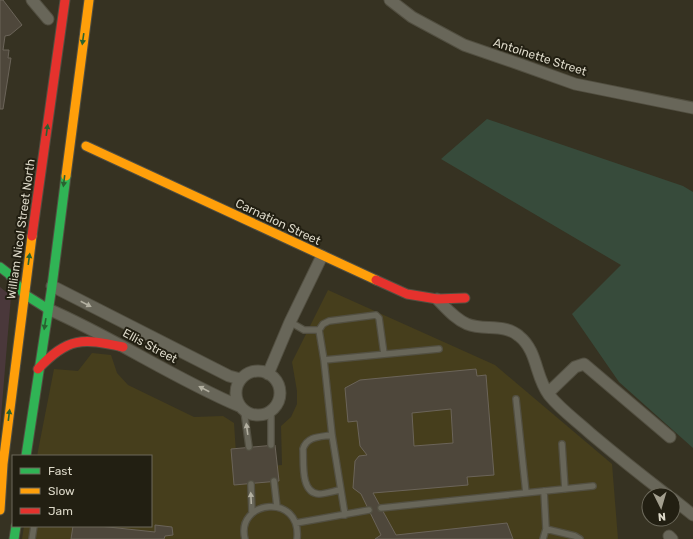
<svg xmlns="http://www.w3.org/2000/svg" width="693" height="539" viewBox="0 0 693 539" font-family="Rubik,sans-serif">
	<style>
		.built { fill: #463e1c }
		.medical { fill: #4a383b }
		.green { fill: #374b3b }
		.building { fill: #4e473b; stroke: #6b6459; fill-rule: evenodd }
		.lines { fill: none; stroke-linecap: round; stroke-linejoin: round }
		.lane-casing { stroke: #524f41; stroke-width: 8 }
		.street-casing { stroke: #524f41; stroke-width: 13 }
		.fast-casing { stroke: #524f41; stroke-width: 11 }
		.slow-casing { stroke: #524f41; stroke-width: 11 }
		.jam-casing { stroke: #524f41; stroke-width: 11 }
		.lane { stroke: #686659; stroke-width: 5.5 }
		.street { stroke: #686659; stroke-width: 11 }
		.fast { stroke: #30b455; stroke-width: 9 }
		.slow { stroke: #ff9f0a; stroke-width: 9 }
		.jam { stroke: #e5322d; stroke-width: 9 }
		.oneway { fill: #286230 }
		.oneway2 { fill: #b3b0a1 }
		.labels { text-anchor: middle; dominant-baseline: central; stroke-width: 4; stroke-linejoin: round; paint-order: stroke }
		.street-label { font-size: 12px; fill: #dcd8c8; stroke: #221f12 }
	</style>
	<rect width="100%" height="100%" fill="#363222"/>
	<!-- built -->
	<path class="built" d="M328,290L495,365L612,464L618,539H22L24,526H151V456H37L54,369L78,371L92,353L111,355L117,373L128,385L194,417L223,416L234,423L237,469L282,465L281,426L291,417L297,404V391L292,362Z"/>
	<!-- medical -->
	<path class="medical" d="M0,287L11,296L0,429Z"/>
	<!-- green -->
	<path class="green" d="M487,119L683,186L693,192V448L619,382L572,314L621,265L441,159Z"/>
	<!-- building -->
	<path class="building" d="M0,0H3L22,25L10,35L5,36L3,50H9L8,58H11L3,109H0Z
		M476,369L477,376L486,375L494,475L467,477L468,485L373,493L396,535L507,523L513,539H375L381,535L361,494L353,488L355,461L359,456L367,455L360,446L357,421L348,422L345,388L360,380ZM451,409L453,443L414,446L412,413Z
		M275,445L279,481L234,485L231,449Z
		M155,525L172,527L173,535L165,536L164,539H71L73,526H99L155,532Z"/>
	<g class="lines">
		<defs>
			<path id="lane" d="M290,322L304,330H319L324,360L439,349
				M319,330L323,324L329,321L376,315L379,318L384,354
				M324,360L332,435L345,515
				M516,399L526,493
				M244,411L249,447
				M332,435C320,437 307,436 303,449C304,462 300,493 319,494C325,494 334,491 340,490
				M562,444L565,489
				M271,445V411
				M274,481L277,507
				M251,484L252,513
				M381,508L593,486
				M296,523L369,510
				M546,529L575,536L580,539
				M32,539L34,526
				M245,539C235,500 302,492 297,539
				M543,539L546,529L544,491"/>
			<path id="street" d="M32,0L48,19
				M390,0L412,17L464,45L522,65L575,84L693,108
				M52,286L229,376L240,379
				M437,299C446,308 455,319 467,324C484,331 504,323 519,336C538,351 535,377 549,395C561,410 577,421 591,434C616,455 641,475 667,495
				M48,309C113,337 173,378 239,406
				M236 393a22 22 0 1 1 44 0a22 22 0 1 1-44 0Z
				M268,374L290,322L322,256
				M548,393L575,367L584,364L670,437
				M673,499L693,515
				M669,536L672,539"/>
			<path id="fast" d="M0,267L9,274L24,294L48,309
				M26,456L52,286L66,176
				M14,539L16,526"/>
			<path id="slow" d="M86,146L376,280
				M66,176L89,0
				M0,510L3,464L32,236"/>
			<path id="jam" d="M32,236L65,0
				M376,280L407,294L437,299L465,298
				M38,369C68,337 82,338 123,347"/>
		</defs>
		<!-- lane casing -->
		<use href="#lane" class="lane-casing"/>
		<!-- street casing -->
		<use href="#street" class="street-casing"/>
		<!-- fast casing -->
		<use href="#fast" class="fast-casing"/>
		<!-- slow casing -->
		<use href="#slow" class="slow-casing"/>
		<!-- jam casing -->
		<use href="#jam" class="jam-casing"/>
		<!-- lane -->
		<use href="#lane" class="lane"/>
		<!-- street -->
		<use href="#street" class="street"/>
		<!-- fast -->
		<use href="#fast" class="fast"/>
		<!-- slow -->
		<use href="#slow" class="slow"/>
		<!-- jam -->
		<use href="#jam" class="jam"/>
	</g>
	<!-- one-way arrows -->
	<defs><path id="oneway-solid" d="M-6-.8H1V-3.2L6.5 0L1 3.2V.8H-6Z"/></defs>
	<g class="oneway">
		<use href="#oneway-solid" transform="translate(83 39) rotate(98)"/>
		<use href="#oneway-solid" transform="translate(47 130) rotate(-82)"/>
		<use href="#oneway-solid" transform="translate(64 181) rotate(97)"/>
		<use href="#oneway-solid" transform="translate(29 259) rotate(-82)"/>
		<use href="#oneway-solid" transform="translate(45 324) rotate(99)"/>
		<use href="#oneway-solid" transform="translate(9 415) rotate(-83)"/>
	</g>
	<g class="oneway2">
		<use href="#oneway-solid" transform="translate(86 304) rotate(27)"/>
		<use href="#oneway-solid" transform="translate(204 389) rotate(-153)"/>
		<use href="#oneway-solid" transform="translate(247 429) rotate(-98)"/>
		<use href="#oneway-solid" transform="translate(251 498) rotate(-93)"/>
	</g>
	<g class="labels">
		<!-- street labels -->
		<g class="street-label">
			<text transform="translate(540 57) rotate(18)">Antoinette Street</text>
			<text transform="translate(278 222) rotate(25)">Carnation Street</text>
			<text transform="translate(21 229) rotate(-82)">William Nicol Street North</text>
			<text transform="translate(150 346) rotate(28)">Ellis Street</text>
		</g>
	</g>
	<!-- legend -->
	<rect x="12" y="455" width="140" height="72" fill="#221f12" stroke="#6c695b"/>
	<rect x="20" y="468" width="20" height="6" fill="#30b455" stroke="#6c695b"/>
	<text x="48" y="475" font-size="12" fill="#dcd8c8">Fast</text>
	<rect x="20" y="488" width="20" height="6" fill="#ff9f0a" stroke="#6c695b"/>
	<text x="48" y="495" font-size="12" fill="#dcd8c8">Slow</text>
	<rect x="20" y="508" width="20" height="6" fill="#e5322d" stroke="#6c695b"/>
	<text x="48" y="515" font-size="12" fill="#dcd8c8">Jam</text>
	<!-- north arrow -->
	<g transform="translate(661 507) rotate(175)"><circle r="19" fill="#221f12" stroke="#6c695b"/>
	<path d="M0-3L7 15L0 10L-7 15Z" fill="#a29e8e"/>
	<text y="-6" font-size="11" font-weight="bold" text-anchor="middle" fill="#dcd8c8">N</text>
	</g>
</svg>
